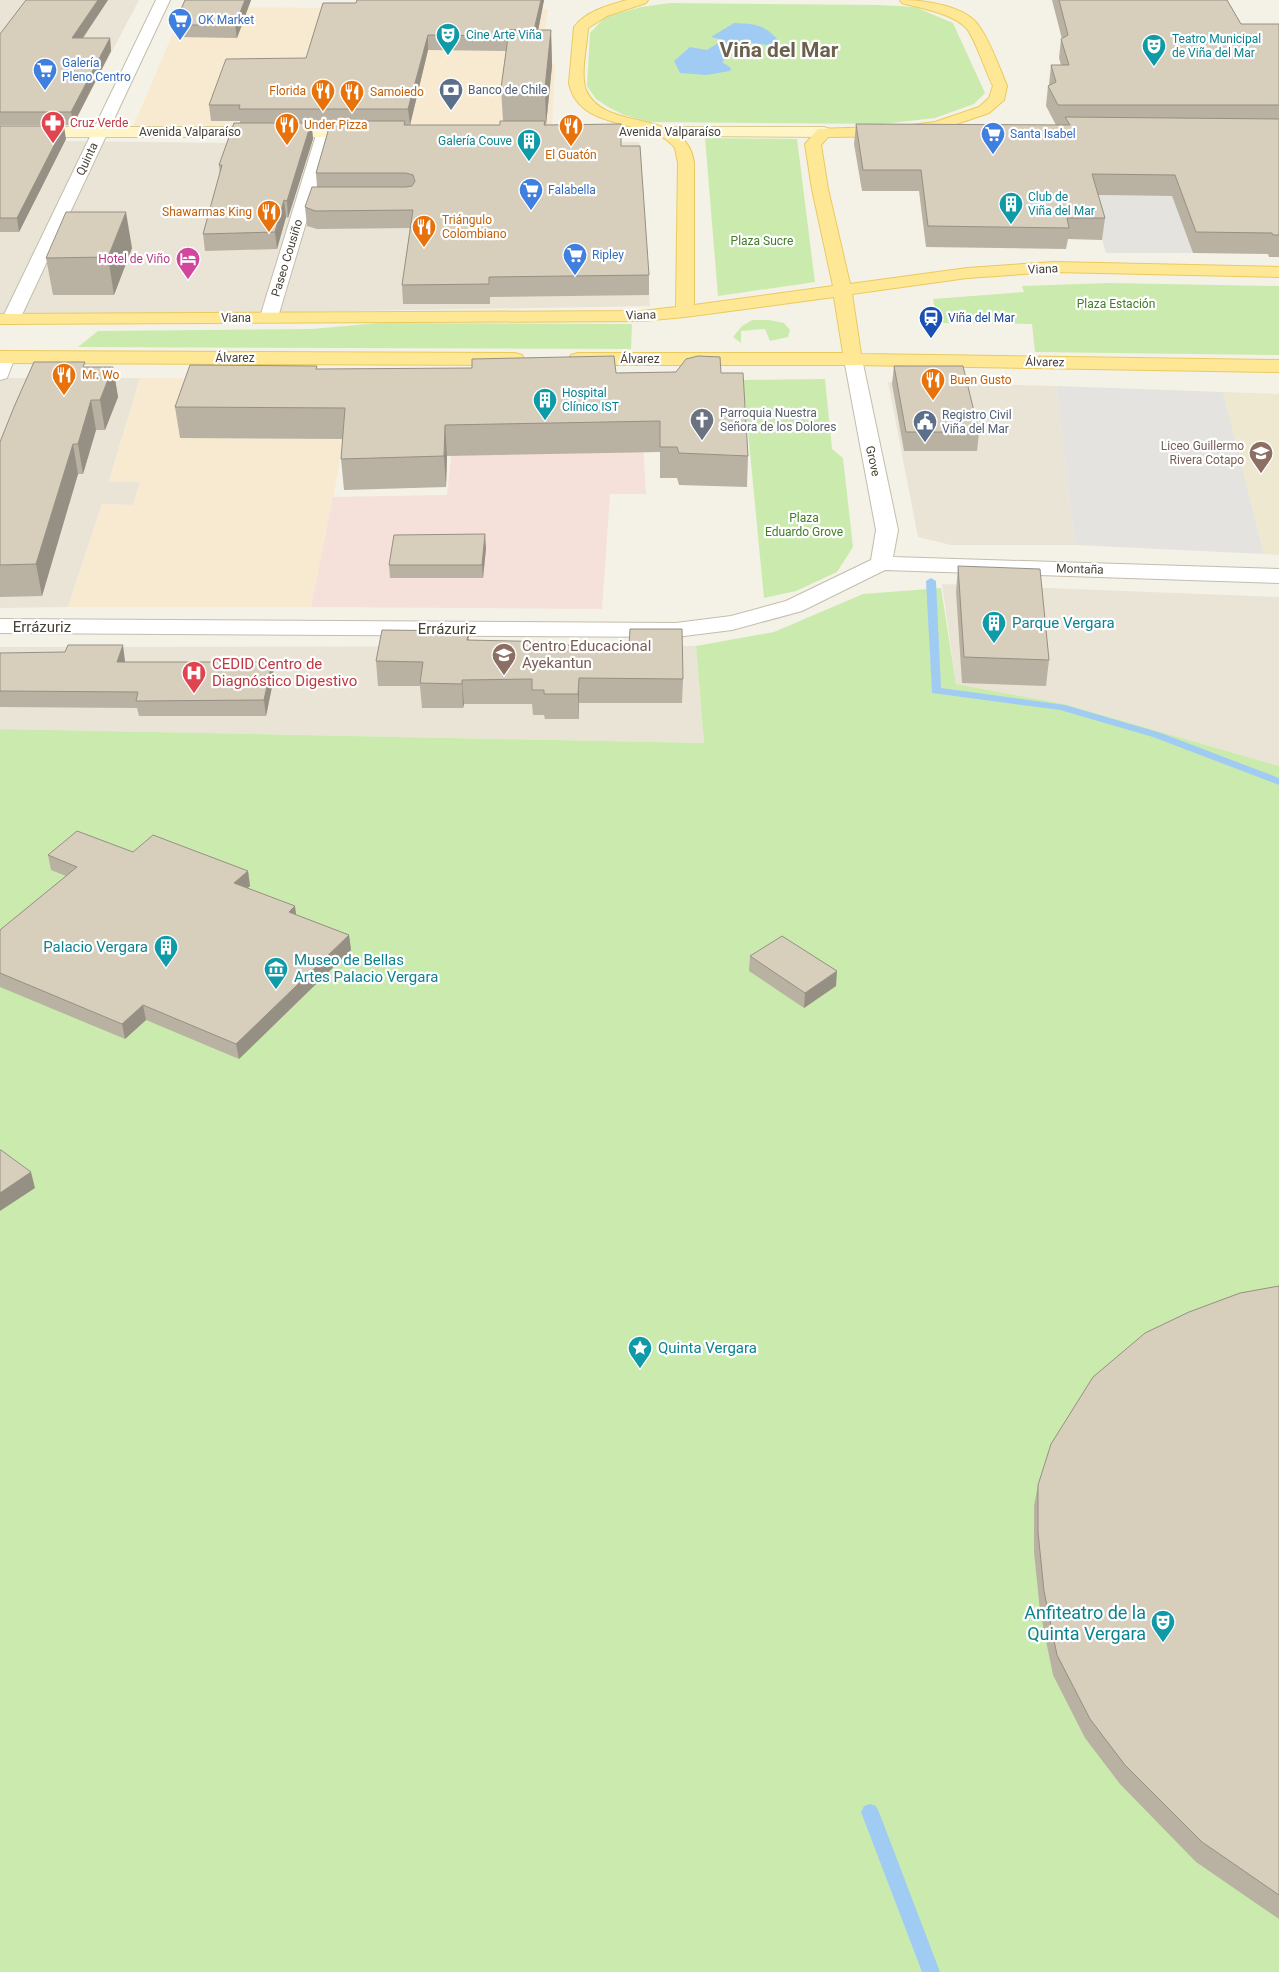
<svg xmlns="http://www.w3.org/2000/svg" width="1279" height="1972" viewBox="0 0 1279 1972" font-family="Roboto,sans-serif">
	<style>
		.residential { fill: #e9e4d5 }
		.commercial { fill: #f7ead1 }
		.education { fill: #eee8d0 }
		.medical { fill: #f6e0da }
		.green { fill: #cbebae }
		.parking { fill: #e5e3df }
		.water { fill: #a0ccf4 }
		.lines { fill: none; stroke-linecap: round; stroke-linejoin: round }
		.stream { fill: #a0ccf4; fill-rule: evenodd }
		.street-casing { stroke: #c3bdac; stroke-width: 2 }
		.secondary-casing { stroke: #d7ca95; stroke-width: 2 }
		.primary-casing { stroke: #eaca5f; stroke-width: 2 }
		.street { fill: #fff; fill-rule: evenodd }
		.secondary { fill: #fff5c6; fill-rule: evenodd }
		.primary { fill: #ffe895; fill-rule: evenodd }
		.wall { fill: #b9b1a2; fill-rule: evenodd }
		.shaded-wall { fill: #969084 }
		.building { fill: #d7cebc; stroke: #969084 }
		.labels { text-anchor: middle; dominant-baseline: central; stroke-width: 4.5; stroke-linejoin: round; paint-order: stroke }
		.far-shop-label { font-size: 12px; fill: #366cbe; stroke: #fff; text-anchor: start }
		.far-culture-label { font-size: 12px; fill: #0d838f; stroke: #fff; text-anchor: start }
		.far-service-label { font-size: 12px; fill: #4e5e75; stroke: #fff; text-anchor: start }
		.far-food-label { font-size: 12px; fill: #c56008; stroke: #fff; text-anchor: start }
		.far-health-label { font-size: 12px; fill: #be3a42; stroke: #fff; text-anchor: start }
		.far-street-label { font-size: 12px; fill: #484236; stroke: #fff }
		.far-park-label { font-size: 12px; fill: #407d25; stroke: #fff }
		.far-hotel-label { font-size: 12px; fill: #b23c85; stroke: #fff; text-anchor: end }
		.far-transit-label { font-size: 12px; fill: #164399; stroke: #fff; text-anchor: start }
		.far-worship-label { font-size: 12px; fill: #5b616d; stroke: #fff; text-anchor: start }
		.far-education-label { font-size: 12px; fill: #785e54; stroke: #fff; text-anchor: end }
		.culture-label { font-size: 15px; fill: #0d838f; stroke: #fff; text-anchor: start }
		.street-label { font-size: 15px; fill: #484236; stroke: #fff }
		.education-label { font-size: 15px; fill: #785e54; stroke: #fff; text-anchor: start }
		.health-label { font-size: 15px; fill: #be3a42; stroke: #fff; text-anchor: start }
		.near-culture-label { font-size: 18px; fill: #0d838f; stroke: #fff; text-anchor: end }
		.far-town-label { font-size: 21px; font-weight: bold; fill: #6b614c; stroke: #fff }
	</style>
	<rect width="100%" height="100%" fill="#f4f1e7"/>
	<!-- residential -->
	<path class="residential" d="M0,0H139L65,141L234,143L639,142L650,306L237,313H0Z
		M0,378H140L109,481L140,482L133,505L102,504L68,607L0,608Z
		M888,382L1056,386L1075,545H951L918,537Z
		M942,584L1279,597V766L1064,704L956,684Z
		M696,646L704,743L0,729V647Z"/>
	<!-- commercial -->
	<path class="commercial" d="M184,7L548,9L539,63L555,64L552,127H133Z
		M140,378L353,379L336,483L311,607H68L102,504L133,505L140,482H109Z"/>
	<!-- education -->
	<path class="education" d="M1223,392L1279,394V555L1264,554Z"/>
	<!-- medical -->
	<path class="medical" d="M459,379L639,380L646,494H610L602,609L311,607L333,497L447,495Z"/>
	<!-- green -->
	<path class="green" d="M670,3L879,5L915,7L953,23L985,93L974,104L935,118L883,124L650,122L624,115L608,107L596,99L587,86L590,33L605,17L641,7Z
		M705,138L797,139L815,282L718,296Z
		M1109,283L1279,286V355L1035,352L1032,324L937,323L933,299L1024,292L1022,286Z
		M752,320H769L784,323L790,330L788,337L770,341L765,329L741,331V343L733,337L742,326Z
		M379,323L632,324L631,349L78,347L98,331L312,329Z
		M825,379L832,449L843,458L853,547L837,572L796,591L764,598L743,380Z
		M941,588L956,684L1064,704L1279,766V1972H0V729L704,743L696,646L774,632L863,594Z"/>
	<!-- parking -->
	<path class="parking" d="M1089,195L1172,196L1193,253H1106Z
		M1056,386L1223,392L1264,554L1075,545Z"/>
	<!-- water -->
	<path class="water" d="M734,23C755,24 763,24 778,40L768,45L737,41L721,51L732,54L722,62L731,68L730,71L706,75L680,73L674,61L690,47L707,50L723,40L711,37Z"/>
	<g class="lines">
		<!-- stream -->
		<path class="stream" d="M931,578L936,581L941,688L1065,705L1161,733L1279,778V785L1153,737L1060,710L932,693L926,581Z
			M870,1804L876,1806L879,1812L940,1972H922L861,1812L864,1806Z"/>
		<defs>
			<path id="street" d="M156,0H170L20,319L17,323L11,324L5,323L2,319Z
				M325,127L331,129L333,132L278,317L275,321L269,322L263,321L260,317L317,132L319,129Z
				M6,351L13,353L15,357L7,378L0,380V353Z
				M853,353L860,355L862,359L898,530L893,557L1279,569V583L885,570L802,611L732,630L676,637L0,633V619L676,623L731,616L786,601L871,560L876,530L844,359L846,355Z"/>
			<path id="secondary" d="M0,127H366L372,129L374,132L372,135L366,137H0Z
				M584,127H824L830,129L832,132L830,135L824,137L578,135L576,132L578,129Z"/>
			<path id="primary" d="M627,0H648L646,3L607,16L588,28C587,45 580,75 586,90C605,134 687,106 694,163V305L833,286L812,189L805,144L818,129L904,126L935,122L979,107L989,98L993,86C986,72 975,39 967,29C955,14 920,8 902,3L900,0C923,0 965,5 979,26C991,43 999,67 1007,86L1004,100L989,113L942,129L904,136L828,137L821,145L828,189L850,284L967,268L1054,262L1279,267V277L1054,272L967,278L852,294L861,354L1279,360V372L853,365H578L571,363L569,359L571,355L578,353H843L834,297L685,317L642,321L0,324V314L642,311L676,307L678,163L675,148C653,117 579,134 569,83L574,27C586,11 609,5 627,0Z
				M0,351L515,353L522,355L524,359L522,363L515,365L0,363Z"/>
		</defs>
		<!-- street casing -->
		<use href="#street" class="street-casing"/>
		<!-- secondary casing -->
		<use href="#secondary" class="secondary-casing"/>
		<!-- primary casing -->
		<use href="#primary" class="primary-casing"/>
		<!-- street -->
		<use href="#street" class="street"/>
		<!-- secondary -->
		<use href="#secondary" class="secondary"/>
		<!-- primary -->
		<use href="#primary" class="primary"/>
	</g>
	<!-- wall -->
	<path class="wall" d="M108,0L83,38H110L111,51L73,125H0V34Z
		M251,0L237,38L176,37L174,25Z
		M357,0H544L538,30H551L552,66L546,125L621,146L649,275V295L490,297V304H403L402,285L410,228L317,229L307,226L305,207L317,187L316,173L330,125H312L313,139L288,218L286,217L277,249L205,251L203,234L220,174L219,165L240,123V121H211L209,105L306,58L356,3ZM428,50L506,51L501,88L503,121L500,125H410Z
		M1052,0H1227L1241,24H1279V257H1269L1268,254L1193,253L1172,196L1098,195L1105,218L1102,240L1068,239L1066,249L926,247L919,191H862L854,144L856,124L1064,125H1056L1046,106L1048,86L1049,85L1051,65H1061L1059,58L1061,39H1062Z
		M0,126L66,139L19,232H0Z
		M132,248L114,295H53L46,258Z
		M894,366L979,432L977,451H904L892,384Z
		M86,367H113L118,397L105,430H96L83,474H78L42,596L0,597V442Z
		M317,369L616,373H721L748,456L747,487L679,485L677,478H660V452L447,456L446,487L344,490L341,459L343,439L180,438L175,407Z
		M486,548L483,578H390L389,565Z
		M958,566L1049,660L1046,686L962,683L956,592Z
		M469,631V640L559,645L683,679L682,703H579V719H545L544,715H533L532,704H464L463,708H422L420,686H378L376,661Z
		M0,653L125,661V662L274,677L266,716H139L137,708L0,707Z
		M133,852L248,871L250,886L247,888L296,915L349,935L351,950L239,1059L146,1020L125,1039L0,987V930L66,876L51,870L48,855Z
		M750,956L836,986L804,1008L749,971Z
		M1279,1286V1919L1196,1862L1120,1784L1085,1738L1053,1675L1040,1611L1034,1552V1506L1038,1485Z"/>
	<!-- shaded-wall -->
	<path class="shaded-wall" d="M98,0H108L74,51L72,38Z
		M245,0H251L237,38L235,25Z
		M541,0H544L534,52L533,36Z
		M551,30L552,66L546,125L545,88Z
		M428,35V50L410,125L408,109Z
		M110,38L111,51L73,125L71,112Z
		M311,123L313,139L288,218L287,201Z
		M64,126L66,139L19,232L17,218Z
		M284,200L286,217L277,249L275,232Z
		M126,212L132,248L114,295L108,257Z
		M113,367L118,397L105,430L100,400Z
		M91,400L96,430L83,474L78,444Z
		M445,425L447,456L446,487L444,456Z
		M73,444L78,474L42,596L36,564Z
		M485,534L486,548L483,578L482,565Z
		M123,645L125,661L119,677L117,662Z
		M272,662L274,677L266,716L264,700Z
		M579,678V719L578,694Z
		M462,680L464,704L463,708L462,684Z
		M248,871L250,886L236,898L234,883Z
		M295,906L297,921L289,912Z
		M349,935L351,950L239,1059L236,1044Z
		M837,971L836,986L804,1008L805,993Z
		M143,1005L146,1020L125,1039L122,1024Z
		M31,1172L35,1188L0,1211V1193Z"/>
	<!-- building -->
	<path class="building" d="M26,0H98L72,38H110L71,112H0V34Z
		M185,0H245L235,25H174Z
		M357,0H541L534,30H509L508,36L428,35L408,109H239L240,105H209L226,59L306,58L323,3H356Z
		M1059,0H1227L1241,24H1279V105H1058L1048,86L1056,82L1051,65H1069L1061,39L1068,35Z
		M509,30H551L545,88H501Z
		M1065,117L1279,119V235H1273L1272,233L1196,232L1175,175L1092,174L1105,218H1067L1069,228L928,226L921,170H863L856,124L1070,125Z
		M331,121H405L404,125H500V121H545L544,125L621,124V146H640L649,275L489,277V284L402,285L413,210L315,211L305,207L312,187H406L412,186L415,181L413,175L406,173H316Z
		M234,123H311L287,201L284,200L275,232L203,234L222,165H219Z
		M0,126H64L17,218H0Z
		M66,212H126L108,257L46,258Z
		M614,356L616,373L676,372L686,359L698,356L720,357L721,373H743L748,456L679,453L677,447H660V421L445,425L444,456L341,459L345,408L175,407L190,365L317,366L316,369L472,368V359Z
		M34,362H85L83,367H113L100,400H91L78,444H73L36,564L0,565V442L14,407Z
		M894,366H963L979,432H906Z
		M485,534L482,565H389L394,535Z
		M958,566L1040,569L1049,660L964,657Z
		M630,629H682L683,679L579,678L578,694H544V690H532V679L462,680V684L420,683L423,662L376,661L382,630L469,631L467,640L558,642V645H629Z
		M68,645H123L117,662H272L264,700L136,701L138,692L0,691V653L65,652Z
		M77,831L133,852L153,835L248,871L234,883L295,906L289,912L349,935L236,1044L143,1005L122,1024L0,973V930L77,867L48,855Z
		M782,936L837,971L805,993L750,956Z
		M0,1150H1L31,1172L0,1193Z
		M1279,1286V1895L1202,1842L1125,1765L1090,1719L1057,1655L1044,1591L1038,1532V1485L1051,1444L1093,1377L1145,1333L1189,1312L1240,1293Z"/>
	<!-- icons -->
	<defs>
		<symbol id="supermarket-pin" viewBox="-11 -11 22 30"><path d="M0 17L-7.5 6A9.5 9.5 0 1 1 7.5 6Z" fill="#3f7fe0" stroke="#fff"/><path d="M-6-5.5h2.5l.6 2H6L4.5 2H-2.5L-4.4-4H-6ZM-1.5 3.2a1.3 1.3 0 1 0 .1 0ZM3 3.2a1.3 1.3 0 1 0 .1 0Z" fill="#fff"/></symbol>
		<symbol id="theatre-pin" viewBox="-11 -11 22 30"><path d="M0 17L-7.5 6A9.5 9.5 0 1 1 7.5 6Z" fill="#0f9aa8" stroke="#fff"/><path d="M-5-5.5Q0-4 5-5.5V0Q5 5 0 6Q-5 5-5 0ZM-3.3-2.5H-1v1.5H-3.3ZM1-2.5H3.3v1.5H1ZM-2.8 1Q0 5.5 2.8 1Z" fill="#fff"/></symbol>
		<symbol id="bank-pin" viewBox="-11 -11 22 30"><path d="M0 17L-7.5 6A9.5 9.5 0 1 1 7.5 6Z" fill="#5c6f8a" stroke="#fff"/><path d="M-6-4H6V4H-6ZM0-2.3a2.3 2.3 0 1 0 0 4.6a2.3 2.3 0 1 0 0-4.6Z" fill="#fff"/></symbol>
		<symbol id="restaurant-pin" viewBox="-11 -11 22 30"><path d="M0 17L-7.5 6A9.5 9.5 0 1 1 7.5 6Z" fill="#e8710a" stroke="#fff"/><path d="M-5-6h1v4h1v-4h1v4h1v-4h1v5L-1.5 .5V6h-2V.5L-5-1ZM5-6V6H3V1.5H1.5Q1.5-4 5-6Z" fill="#fff"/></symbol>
		<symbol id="pharmacy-pin" viewBox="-11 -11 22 30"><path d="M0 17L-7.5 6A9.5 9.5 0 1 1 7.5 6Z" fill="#e0444e" stroke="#fff"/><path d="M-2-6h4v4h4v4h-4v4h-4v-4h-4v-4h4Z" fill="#fff"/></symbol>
		<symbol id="building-pin" viewBox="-11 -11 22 30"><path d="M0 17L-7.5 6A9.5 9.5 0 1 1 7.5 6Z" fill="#0f9aa8" stroke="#fff"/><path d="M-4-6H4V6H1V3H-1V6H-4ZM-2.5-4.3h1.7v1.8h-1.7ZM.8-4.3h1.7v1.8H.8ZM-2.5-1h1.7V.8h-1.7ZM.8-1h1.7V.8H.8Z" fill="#fff"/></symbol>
		<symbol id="hotel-pin" viewBox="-11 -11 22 30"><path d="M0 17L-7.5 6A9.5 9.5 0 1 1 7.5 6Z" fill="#d1479c" stroke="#fff"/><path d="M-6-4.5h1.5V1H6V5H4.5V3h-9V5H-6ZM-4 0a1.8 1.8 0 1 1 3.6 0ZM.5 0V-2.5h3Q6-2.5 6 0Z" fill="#fff"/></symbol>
		<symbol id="station-pin" viewBox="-11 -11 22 30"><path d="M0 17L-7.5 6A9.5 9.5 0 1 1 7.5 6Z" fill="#1a4fb4" stroke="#fff"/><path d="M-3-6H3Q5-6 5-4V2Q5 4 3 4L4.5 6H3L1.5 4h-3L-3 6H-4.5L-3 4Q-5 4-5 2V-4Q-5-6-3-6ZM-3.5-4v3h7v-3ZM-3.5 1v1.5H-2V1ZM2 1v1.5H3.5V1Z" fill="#fff"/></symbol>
		<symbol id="church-pin" viewBox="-11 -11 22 30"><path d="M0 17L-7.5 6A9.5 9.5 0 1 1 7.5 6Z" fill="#6b7280" stroke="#fff"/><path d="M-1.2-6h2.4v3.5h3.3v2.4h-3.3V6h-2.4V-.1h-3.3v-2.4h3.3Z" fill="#fff"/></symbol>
		<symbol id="civic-pin" viewBox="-11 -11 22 30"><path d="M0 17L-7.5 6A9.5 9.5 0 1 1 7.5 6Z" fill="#5c6f8a" stroke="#fff"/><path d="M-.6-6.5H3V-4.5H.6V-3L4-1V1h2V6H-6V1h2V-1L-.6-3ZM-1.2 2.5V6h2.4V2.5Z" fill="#fff"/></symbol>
		<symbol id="school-pin" viewBox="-11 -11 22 30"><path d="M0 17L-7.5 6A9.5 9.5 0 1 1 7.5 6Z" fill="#8d6e63" stroke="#fff"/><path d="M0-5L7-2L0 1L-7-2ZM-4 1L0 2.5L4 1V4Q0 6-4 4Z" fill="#fff"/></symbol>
		<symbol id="hospital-pin" viewBox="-11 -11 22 30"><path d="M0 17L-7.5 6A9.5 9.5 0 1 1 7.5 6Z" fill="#e0444e" stroke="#fff"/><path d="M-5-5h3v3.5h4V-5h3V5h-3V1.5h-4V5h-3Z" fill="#fff"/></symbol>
		<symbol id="museum-pin" viewBox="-11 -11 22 30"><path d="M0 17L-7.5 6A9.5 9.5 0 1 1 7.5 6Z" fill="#0f9aa8" stroke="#fff"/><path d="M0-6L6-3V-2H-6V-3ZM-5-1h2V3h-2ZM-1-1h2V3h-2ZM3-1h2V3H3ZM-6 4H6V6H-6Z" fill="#fff"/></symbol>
		<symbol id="sight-pin" viewBox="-11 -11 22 30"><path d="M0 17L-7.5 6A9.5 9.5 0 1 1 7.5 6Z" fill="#0f9aa8" stroke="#fff"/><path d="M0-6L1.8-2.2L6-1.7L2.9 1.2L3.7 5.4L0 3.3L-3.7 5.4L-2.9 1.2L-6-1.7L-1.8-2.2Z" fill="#fff"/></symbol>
	</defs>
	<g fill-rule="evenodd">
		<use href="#supermarket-pin" x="166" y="6" width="28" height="38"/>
		<use href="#theatre-pin" x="434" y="21" width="28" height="38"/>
		<use href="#theatre-pin" x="1140" y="32" width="28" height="38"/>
		<use href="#supermarket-pin" x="31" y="56" width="28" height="38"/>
		<use href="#bank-pin" x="437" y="76" width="28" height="38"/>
		<use href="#restaurant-pin" x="309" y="77" width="28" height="38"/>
		<use href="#restaurant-pin" x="338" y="78" width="28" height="38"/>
		<use href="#pharmacy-pin" x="39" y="109" width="28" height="38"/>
		<use href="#restaurant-pin" x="273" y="111" width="28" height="38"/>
		<use href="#restaurant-pin" x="557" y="112" width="28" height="38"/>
		<use href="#supermarket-pin" x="979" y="120" width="28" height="38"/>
		<use href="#building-pin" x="515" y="127" width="28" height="38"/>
		<use href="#supermarket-pin" x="517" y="176" width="28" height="38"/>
		<use href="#building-pin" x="997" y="190" width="28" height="38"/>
		<use href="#restaurant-pin" x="255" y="198" width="28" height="38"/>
		<use href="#restaurant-pin" x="410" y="213" width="28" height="38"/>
		<use href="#supermarket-pin" x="561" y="241" width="28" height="38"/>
		<use href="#hotel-pin" x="174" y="245" width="28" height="38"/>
		<use href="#station-pin" x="917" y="304" width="28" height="38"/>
		<use href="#restaurant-pin" x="50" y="361" width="28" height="38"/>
		<use href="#restaurant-pin" x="919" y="366" width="28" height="38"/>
		<use href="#building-pin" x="531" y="386" width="28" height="38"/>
		<use href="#church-pin" x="688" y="406" width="28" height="38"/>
		<use href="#civic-pin" x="911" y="408" width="28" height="38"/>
		<use href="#school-pin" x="1247" y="439" width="28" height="38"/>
		<use href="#building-pin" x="980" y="609" width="28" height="38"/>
		<use href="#school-pin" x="490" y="641" width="28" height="38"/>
		<use href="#hospital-pin" x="180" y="659" width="28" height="38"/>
		<use href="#building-pin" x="152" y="933" width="28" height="38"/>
		<use href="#museum-pin" x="262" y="955" width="28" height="38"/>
		<use href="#sight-pin" x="626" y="1334" width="28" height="38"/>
		<use href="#theatre-pin" x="1149" y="1608" width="28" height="38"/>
	</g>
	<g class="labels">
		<!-- far-shop labels -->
		<g class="far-shop-label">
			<text x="198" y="20">OK Market</text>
			<text x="62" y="63">Galería<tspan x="62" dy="14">Pleno Centro</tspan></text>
			<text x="1010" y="134">Santa Isabel</text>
			<text x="548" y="190">Falabella</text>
			<text x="592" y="255">Ripley</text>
		</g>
		<!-- far-culture labels -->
		<g class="far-culture-label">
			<text x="466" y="35">Cine Arte Viña</text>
			<text x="1172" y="39">Teatro Municipal<tspan x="1172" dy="14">de Viña del Mar</tspan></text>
			<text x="512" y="141" text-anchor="end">Galería Couve</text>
			<text x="1028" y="197">Club de<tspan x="1028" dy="14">Viña del Mar</tspan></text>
			<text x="562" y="393">Hospital<tspan x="562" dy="14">Clínico IST</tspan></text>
		</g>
		<!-- far-service labels -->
		<g class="far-service-label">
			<text x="468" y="90">Banco de Chile</text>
			<text x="942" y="415">Registro Civil<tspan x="942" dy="14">Viña del Mar</tspan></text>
		</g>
		<!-- far-food labels -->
		<g class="far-food-label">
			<text x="306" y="91" text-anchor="end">Florida</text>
			<text x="370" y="92">Samoiedo</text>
			<text x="304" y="125">Under Pizza</text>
			<text x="571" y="155" text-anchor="middle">El Guatón</text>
			<text x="252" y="212" text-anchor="end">Shawarmas King</text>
			<text x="442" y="220">Triángulo<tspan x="442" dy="14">Colombiano</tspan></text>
			<text x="82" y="375">Mr. Wo</text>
			<text x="950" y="380">Buen Gusto</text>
		</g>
		<!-- far-health labels -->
		<g class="far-health-label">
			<text x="70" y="123">Cruz Verde</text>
		</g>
		<!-- far-street labels -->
		<g class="far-street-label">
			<text x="190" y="132">Avenida Valparaíso</text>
			<text x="670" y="132">Avenida Valparaíso</text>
			<text transform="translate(87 159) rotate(-65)">Quinta</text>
			<text transform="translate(287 258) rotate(-73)">Paseo Cousiño</text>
			<text transform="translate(1043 269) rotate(-3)">Viana</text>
			<text transform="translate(641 315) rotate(-2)">Viana</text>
			<text x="236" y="318">Viana</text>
			<text x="235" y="358">Álvarez</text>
			<text x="640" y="359">Álvarez</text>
			<text transform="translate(1045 362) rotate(1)">Álvarez</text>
			<text transform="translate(873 461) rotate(78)">Grove</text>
			<text transform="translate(1080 569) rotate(2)">Montaña</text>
		</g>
		<!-- far-park labels -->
		<g class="far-park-label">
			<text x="762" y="241">Plaza Sucre</text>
			<text x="1116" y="304">Plaza Estación</text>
			<text x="804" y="518">Plaza<tspan x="804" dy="14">Eduardo Grove</tspan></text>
		</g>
		<!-- far-hotel labels -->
		<g class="far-hotel-label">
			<text x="170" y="259">Hotel de Viño</text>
		</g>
		<!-- far-transit labels -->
		<g class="far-transit-label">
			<text x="948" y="318">Viña del Mar</text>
		</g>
		<!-- far-worship labels -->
		<g class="far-worship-label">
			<text x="720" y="413">Parroquia Nuestra<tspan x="720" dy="14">Señora de los Dolores</tspan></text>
		</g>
		<!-- far-education labels -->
		<g class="far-education-label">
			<text x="1244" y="446">Liceo Guillermo<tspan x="1244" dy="14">Rivera Cotapo</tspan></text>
		</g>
		<!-- culture labels -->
		<g class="culture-label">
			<text x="1012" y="623">Parque Vergara</text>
			<text x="148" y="947" text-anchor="end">Palacio Vergara</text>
			<text x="294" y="960">Museo de Bellas<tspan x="294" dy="17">Artes Palacio Vergara</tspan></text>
			<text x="658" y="1348">Quinta Vergara</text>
		</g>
		<!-- street labels -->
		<g class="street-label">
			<text x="42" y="627">Errázuriz</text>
			<text x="447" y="629">Errázuriz</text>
		</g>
		<!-- education labels -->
		<g class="education-label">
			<text x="522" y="646">Centro Educacional<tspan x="522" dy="17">Ayekantun</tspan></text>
		</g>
		<!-- health labels -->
		<g class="health-label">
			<text x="212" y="664">CEDID Centro de<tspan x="212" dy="17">Diagnóstico Digestivo</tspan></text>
		</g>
		<!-- near-culture labels -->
		<g class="near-culture-label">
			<text x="1146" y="1612">Anfiteatro de la<tspan x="1146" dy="21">Quinta Vergara</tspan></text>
		</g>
		<!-- far-town labels -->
		<g class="far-town-label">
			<text x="779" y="50">Viña del Mar</text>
		</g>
	</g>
</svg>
